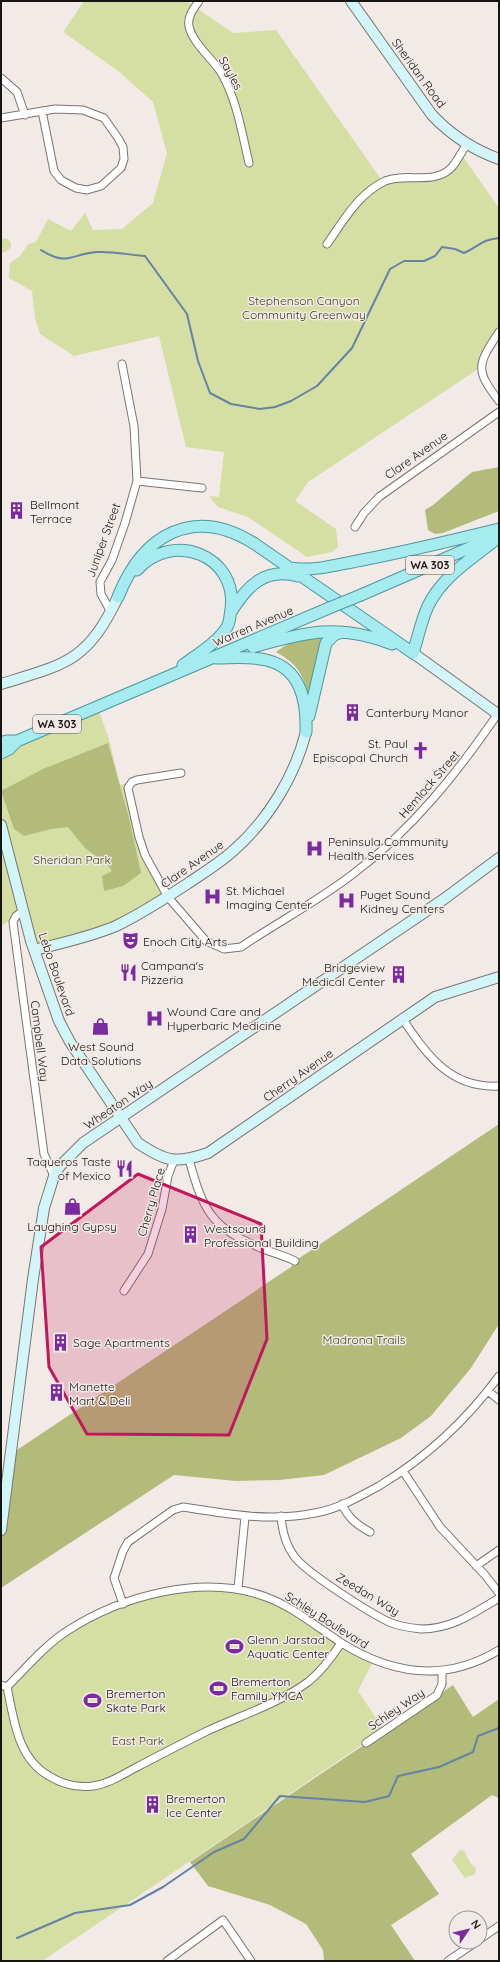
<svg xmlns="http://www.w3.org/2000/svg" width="500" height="1962" viewBox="0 0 500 1962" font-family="Quicksand,sans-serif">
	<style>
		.green { fill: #d5dea3 }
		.forest { fill: #b2bb7a }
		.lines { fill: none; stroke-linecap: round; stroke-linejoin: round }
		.stream { stroke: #6483a5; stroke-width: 2 }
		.street-casing { stroke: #7a7471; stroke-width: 9 }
		.secondary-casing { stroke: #7a7471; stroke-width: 12 }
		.primary-casing { stroke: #4d989c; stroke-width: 13 }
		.street { stroke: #fff; stroke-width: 7 }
		.secondary { stroke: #d2f5f7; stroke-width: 10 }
		.primary { stroke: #a6ebef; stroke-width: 11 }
		.primary-bridge-casing { stroke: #4d989c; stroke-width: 13; stroke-linecap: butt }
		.primary-bridge { stroke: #a6ebef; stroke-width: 11 }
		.marked { fill: #c2185b; fill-opacity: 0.2; stroke: #c2185b; stroke-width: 3; stroke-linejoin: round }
		.labels { text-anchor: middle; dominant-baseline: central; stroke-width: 3; stroke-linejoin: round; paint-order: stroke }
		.shield { fill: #f1eae7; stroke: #595654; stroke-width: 1 }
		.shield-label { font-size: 11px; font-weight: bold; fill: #181615 }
		.street-label { font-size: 12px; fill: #181615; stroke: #f1eae7 }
		.park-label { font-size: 12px; fill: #3f4413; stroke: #f1eae7 }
		.poi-label { font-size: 12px; fill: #181615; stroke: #f1eae7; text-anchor: start }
	</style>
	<rect width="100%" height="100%" fill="#f1eae7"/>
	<!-- green -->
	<path class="green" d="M84,1H186L233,33L276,30L383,182L432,178L447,171L461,154L499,208V332L481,367L308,482L295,501L336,529L338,547L332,552L307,557L248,517L218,507L209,496L219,497L224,452L186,447L159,336L74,356L40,334L35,318L32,291L9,278L10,263L21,255L28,244L36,242L48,219L71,231L85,213L93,230L122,229L153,203L167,153L153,102L117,70L63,32Z
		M1,238L8,239L11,243V247L6,252H1Z
		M97,706L109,739L120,785L132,782L128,788L139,837L168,897L143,913L34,950L23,911L1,926V753Z
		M204,1587L266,1597L373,1661L358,1691L384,1730L42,1961H1V1685L7,1686L66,1632L130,1602Z
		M460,1850L464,1851L471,1864L476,1868L475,1874L465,1878L452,1860Z"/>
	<!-- forest -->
	<path class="forest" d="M499,467V511L443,533L435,534L428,530L425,510L433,505L472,472Z
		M307,638H324L310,700C303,675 299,665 276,652L286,645Z
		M108,743L129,818L141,873L123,886L104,891L102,876L112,871L107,864L85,848L68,827L51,829L24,836L14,829L1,791L43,769Z
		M499,1124V1324L471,1368L431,1416L401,1438L324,1475L279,1480L236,1481L174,1475L1,1588V1530L11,1454L291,1267L295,1261Z
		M453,1685L473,1717L499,1699V1798L492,1795L411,1854L439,1894L391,1925L415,1961H324L323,1950L306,1924L270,1905L208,1886L190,1862Z"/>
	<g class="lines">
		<!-- stream -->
		<path class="stream" d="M41,250C68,267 70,254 97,252C112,251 130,255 145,256L187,314L198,361L210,393L231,404L260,409L275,407L291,401L317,386L352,348L390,269L404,261H424L435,256L442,247L455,249L464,253C480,246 480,240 499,238
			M17,1938L75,1913L130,1905L163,1887L214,1852L244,1839L280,1796L365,1802L389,1796L398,1776L439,1767L473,1752L478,1736L499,1728"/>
		<defs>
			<path id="street" d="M199,1C194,8 187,17 189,26C192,43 213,59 222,74C237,101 242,133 249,163
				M1,78L17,92L25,115
				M1,118L55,109L83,110L104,118L118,138L123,147L124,159L121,168L101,186L87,190L76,188L61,180L54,171L42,111
				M327,244C344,220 358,194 385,181C406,172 435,186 452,167C458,160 462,151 467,144
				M499,332C478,364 474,369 499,401
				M137,481L202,488
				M355,527L364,513L379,497L499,412
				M111,612L101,594L100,582L112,560L125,523L137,481L134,426L122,364
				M181,773L137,780L132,782L128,788L139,837L145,855L168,897L206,941L224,949L241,947C278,922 318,901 353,874C412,830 458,772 499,712
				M23,911L16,916L13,922L44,1154L54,1176
				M402,1018C426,1054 450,1089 499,1086
				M189,1159C203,1212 212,1228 263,1249C274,1253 285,1256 295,1261
				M124,1291L148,1254L162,1209L168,1176L174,1160
				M488,1391L499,1400
				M403,1471L440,1527L485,1575L499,1593
				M342,1504C348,1518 357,1525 370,1532
				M281,1516C282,1530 286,1545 294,1556C305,1572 370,1613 389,1622C398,1626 411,1628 421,1629C452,1629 474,1613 499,1598
				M476,1566L499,1550
				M238,1588L245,1517
				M123,1604L114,1578L123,1551L128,1542L173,1510L183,1507C226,1514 271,1522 315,1513C338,1509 359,1497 379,1486C427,1457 466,1421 499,1376
				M1,1685L7,1687C26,1668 44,1646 67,1631C121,1596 203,1573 266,1597C293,1607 316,1626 340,1642C392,1675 445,1683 499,1650
				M7,1687C14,1719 17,1758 49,1776C62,1784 78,1788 93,1786C108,1784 122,1775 135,1768C158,1756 181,1744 205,1732C239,1716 278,1704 308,1682C322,1671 332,1657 341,1643
				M366,1743L437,1695L442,1684V1671
				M480,1939L499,1926
				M167,1961L223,1920L251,1961
				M448,1961L476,1942"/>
			<path id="secondary" d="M351,1L432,115C451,135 474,150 499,159
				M413,653L499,715
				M1,684C66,664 87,662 118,597
				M1,825L31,941L59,1021L70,1042L138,1143C166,1162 176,1164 208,1153L435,997L499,977
				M34,950C62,943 90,937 116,926C141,914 164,899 187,884C203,873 220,863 234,850C268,820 295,776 306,732
				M1,1530L33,1279L44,1208L54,1176L60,1166L83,1143L444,899L499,858"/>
			<path id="primary" d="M290,568C313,572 340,564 362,560C408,551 454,540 499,529
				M137,570C172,530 238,555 231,609C230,615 230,622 227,627C217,643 198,654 183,665
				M361,595L499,535
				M118,597C143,534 194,505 255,544L413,653
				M231,612C247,586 265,567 298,576
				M253,647C304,632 341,623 392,644
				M413,653C418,638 421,621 428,606C442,577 470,560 494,541
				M216,658C232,658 251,656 266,660C301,668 307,701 306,732
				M309,716L326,643L334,635L342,632
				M1,743L6,741H17
				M1,753L9,749L17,741L329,608"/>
		</defs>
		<!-- street casing -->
		<use href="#street" class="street-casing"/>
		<!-- secondary casing -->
		<use href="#secondary" class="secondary-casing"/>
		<!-- primary casing -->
		<use href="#primary" class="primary-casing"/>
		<!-- street -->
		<use href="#street" class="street"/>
		<!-- secondary -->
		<use href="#secondary" class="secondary"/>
		<!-- primary -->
		<use href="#primary" class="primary"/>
		<defs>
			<path id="primary-bridge" d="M329,608L361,595"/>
		</defs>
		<!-- primary-bridge casing -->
		<use href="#primary-bridge" class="primary-bridge-casing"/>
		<!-- primary-bridge -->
		<use href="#primary-bridge" class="primary-bridge"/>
	</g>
	<!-- marked area -->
	<path class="marked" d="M138,1174L261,1224L267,1339L229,1435L87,1434L49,1367L41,1247Z"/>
	<!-- icons -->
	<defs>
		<symbol id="building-bare" viewBox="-9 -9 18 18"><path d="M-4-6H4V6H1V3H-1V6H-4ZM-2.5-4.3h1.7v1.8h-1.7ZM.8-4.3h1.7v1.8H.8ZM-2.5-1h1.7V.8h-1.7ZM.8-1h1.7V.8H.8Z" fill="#7a2c9e" stroke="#f1eae7" stroke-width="2.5" paint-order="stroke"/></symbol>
		<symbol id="church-bare" viewBox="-9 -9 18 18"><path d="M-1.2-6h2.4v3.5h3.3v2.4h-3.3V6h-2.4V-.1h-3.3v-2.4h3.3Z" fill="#7a2c9e" stroke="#f1eae7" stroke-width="2.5" paint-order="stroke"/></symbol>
		<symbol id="hospital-bare" viewBox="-9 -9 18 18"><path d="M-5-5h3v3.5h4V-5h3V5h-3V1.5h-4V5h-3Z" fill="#7a2c9e" stroke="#f1eae7" stroke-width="2.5" paint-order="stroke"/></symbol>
		<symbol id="theatre-bare" viewBox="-9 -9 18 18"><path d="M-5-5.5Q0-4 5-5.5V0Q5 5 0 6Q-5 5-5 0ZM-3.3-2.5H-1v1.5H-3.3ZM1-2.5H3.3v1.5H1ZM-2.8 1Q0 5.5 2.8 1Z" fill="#7a2c9e" stroke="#f1eae7" stroke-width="2.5" paint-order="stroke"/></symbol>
		<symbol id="restaurant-bare" viewBox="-9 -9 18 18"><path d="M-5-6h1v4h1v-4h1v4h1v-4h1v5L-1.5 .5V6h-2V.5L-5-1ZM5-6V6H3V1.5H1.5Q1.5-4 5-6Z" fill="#7a2c9e" stroke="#f1eae7" stroke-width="2.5" paint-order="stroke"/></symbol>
		<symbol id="shop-bare" viewBox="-9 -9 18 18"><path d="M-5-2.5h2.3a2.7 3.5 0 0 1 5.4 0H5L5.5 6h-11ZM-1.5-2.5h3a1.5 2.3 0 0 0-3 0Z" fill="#7a2c9e" stroke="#f1eae7" stroke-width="2.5" paint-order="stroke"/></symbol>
		<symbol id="stadium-bare" viewBox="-9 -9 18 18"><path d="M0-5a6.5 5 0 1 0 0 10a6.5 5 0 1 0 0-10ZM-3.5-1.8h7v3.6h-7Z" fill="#7a2c9e" stroke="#f1eae7" stroke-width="2.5" paint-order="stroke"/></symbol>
	</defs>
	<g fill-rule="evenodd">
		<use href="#building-bare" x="4" y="498" width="25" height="25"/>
		<use href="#building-bare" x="340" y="700" width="25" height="25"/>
		<use href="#church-bare" x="408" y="738" width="25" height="25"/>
		<use href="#hospital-bare" x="302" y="836" width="25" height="25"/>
		<use href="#hospital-bare" x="200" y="884" width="25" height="25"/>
		<use href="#hospital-bare" x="334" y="888" width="25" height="25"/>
		<use href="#theatre-bare" x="118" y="928" width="25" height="25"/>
		<use href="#restaurant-bare" x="116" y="960" width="25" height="25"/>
		<use href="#building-bare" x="386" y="962" width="25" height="25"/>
		<use href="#hospital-bare" x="142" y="1006" width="25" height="25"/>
		<use href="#shop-bare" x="88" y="1014" width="25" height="25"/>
		<use href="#restaurant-bare" x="112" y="1156" width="25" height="25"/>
		<use href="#shop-bare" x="60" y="1194" width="25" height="25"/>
		<use href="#building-bare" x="178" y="1222" width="25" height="25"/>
		<use href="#building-bare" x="48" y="1330" width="25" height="25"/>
		<use href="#building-bare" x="44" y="1380" width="25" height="25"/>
		<use href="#stadium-bare" x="222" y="1634" width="25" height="25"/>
		<use href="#stadium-bare" x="206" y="1676" width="25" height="25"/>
		<use href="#stadium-bare" x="80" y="1688" width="25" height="25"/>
		<use href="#building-bare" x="140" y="1792" width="25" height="25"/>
	</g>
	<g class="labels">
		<!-- shield labels -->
		<g class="shield">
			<rect x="406" y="556" width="48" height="18" rx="3"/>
			<rect x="33" y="715" width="48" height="18" rx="3"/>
		</g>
		<g class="shield-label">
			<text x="430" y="565">WA 303</text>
			<text x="57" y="724">WA 303</text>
		</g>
		<!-- street labels -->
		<g class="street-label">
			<text transform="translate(231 73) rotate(61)">Sayles</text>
			<text transform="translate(419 73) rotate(54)">Sheridan Road</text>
			<text transform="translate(416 455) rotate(-35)">Clare Avenue</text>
			<text transform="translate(103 540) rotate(-70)">Juniper Street</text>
			<text transform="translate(253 626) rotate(-23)">Warren Avenue</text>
			<text transform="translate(429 784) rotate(-49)">Hemlock Street</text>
			<text transform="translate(192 864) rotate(-35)">Clare Avenue</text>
			<text transform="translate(57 974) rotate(71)">Lebo Boulevard</text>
			<text transform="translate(40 1041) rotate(83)">Campbell Way</text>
			<text transform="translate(298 1075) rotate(-35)">Cherry Avenue</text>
			<text transform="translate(118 1104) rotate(-34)">Wheaton Way</text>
			<text transform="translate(151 1202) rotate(-74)">Cherry Place</text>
			<text transform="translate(368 1594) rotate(31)">Zeedan Way</text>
			<text transform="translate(327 1620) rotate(32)">Schley Boulevard</text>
			<text transform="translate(396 1709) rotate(-34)">Schley Way</text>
		</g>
		<!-- park labels -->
		<g class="park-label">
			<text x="304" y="300">Stephenson Canyon<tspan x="304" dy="14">Community Greenway</tspan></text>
			<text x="72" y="859">Sheridan Park</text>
			<text x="364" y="1339">Madrona Trails</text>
			<text x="138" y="1740">East Park</text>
		</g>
		<!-- poi labels -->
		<g class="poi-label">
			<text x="30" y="504">Bellmont<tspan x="30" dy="14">Terrace</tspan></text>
			<text x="366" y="712">Canterbury Manor</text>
			<text x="408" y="743" text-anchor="end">St. Paul<tspan x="408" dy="14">Episcopal Church</tspan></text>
			<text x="328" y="841">Peninsula Community<tspan x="328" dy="14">Health Services</tspan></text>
			<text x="226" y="890">St. Michael<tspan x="226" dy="14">Imaging Center</tspan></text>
			<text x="360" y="894">Puget Sound<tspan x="360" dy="14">Kidney Centers</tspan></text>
			<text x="143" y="941">Enoch City Arts</text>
			<text x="141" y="965">Campana's<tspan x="141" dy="14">Pizzeria</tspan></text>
			<text x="385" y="967" text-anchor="end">Bridgeview<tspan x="385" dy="14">Medical Center</tspan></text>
			<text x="167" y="1011">Wound Care and<tspan x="167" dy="14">Hyperbaric Medicine</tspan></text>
			<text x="101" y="1046" text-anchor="middle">West Sound<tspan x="101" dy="14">Data Solutions</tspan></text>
			<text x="111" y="1161" text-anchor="end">Taqueros Taste<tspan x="111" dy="14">of Mexico</tspan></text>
			<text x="72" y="1226" text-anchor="middle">Laughing Gypsy</text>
			<text x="204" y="1228">Westsound<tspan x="204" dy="14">Professional Building</tspan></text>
			<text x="73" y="1342">Sage Apartments</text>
			<text x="69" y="1386">Manette<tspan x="69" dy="14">Mart &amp; Deli</tspan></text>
			<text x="247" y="1639">Glenn Jarstad<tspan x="247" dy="14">Aquatic Center</tspan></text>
			<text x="231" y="1681">Bremerton<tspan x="231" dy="14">Family YMCA</tspan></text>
			<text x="106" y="1693">Bremerton<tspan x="106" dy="14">Skate Park</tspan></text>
			<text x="166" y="1798">Bremerton<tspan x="166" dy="14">Ice Center</tspan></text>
		</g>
	</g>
	<!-- border -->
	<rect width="500" height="1962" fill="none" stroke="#181615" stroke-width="4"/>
	<!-- north arrow -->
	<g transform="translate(468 1930) rotate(55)"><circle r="19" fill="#f1eae7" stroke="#9a9593"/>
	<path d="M0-3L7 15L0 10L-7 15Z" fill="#7a2c9e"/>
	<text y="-6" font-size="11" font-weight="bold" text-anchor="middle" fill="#181615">N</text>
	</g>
</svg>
